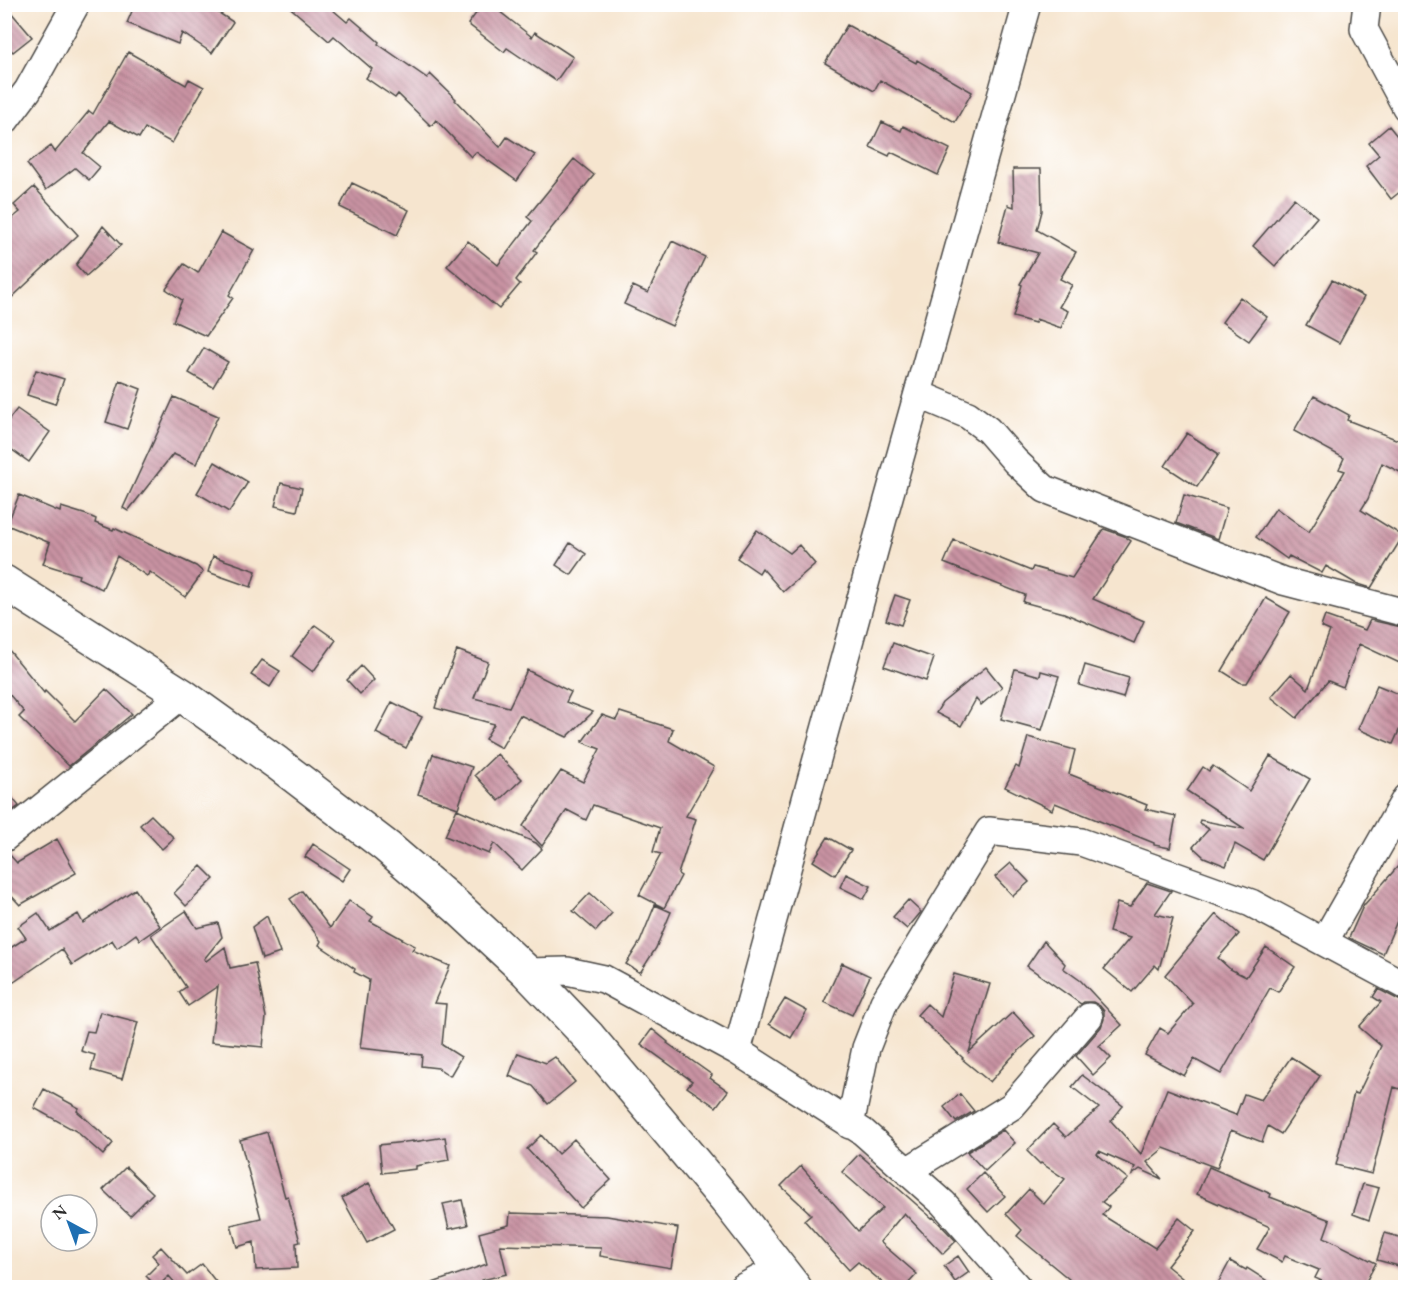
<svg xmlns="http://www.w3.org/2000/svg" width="1410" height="1292" viewBox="0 0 1410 1292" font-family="'EB Garamond',serif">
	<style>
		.building { fill: url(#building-back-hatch) }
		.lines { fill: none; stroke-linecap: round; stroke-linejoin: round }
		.minor-casing { stroke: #494744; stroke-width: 30 }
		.major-casing { stroke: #494744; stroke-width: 36 }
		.minor { stroke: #fff; stroke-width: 27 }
		.major { stroke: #fff; stroke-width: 33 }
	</style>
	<defs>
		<pattern id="building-back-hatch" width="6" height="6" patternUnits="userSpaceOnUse" patternTransform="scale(1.5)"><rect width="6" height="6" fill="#c993a3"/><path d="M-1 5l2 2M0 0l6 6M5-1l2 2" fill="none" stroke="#a37885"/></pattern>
	</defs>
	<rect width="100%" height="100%" fill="#fff"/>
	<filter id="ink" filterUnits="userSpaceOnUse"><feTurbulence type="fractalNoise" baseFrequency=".0167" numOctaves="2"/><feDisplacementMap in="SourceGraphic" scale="12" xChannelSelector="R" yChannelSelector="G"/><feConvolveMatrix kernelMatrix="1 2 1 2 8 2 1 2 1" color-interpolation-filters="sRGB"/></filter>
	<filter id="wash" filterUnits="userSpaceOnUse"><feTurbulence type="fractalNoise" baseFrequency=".008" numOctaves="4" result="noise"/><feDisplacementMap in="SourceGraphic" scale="24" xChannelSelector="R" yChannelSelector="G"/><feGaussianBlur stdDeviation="1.35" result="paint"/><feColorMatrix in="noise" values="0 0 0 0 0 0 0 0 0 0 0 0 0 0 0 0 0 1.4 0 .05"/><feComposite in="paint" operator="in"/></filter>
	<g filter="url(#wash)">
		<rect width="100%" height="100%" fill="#f6e5cf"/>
		<g id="blocks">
			<!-- building -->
			<path class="building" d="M4,4L32,37L13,52L4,43Z
				M135,4H205L233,22L212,53L182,33L178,44L127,23Z
				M286,4H326L347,22L351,18L379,42L378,44L427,78L430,74L456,99L455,100L500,147L507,137L535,155L517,181L476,152L471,157L436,120L431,126L398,94L395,98L366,78L372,69L334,36L329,41Z
				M483,4H490L532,37L535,32L573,57L556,81L507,48L504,52L468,24Z
				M847,25L916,63L917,60L972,92L955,122L880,80L874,91L825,63Z
				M128,52L186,85L189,79L204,87L172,143L145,128L139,138L109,121L83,153L100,167L89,180L75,168L46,190L27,164L51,146L55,152L89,111L93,114Z
				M882,122L901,131L903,126L950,149L938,175L891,152L889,156L870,147Z
				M1389,126L1406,147V187L1391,199L1366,166L1379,155L1369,143Z
				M574,159L594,175L534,250L537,252L516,280L520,284L499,309L447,266L468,241L498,265L532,221L527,217Z
				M1013,169H1041L1042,211L1037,230L1076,252L1060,279L1072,285L1059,307L1068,311L1061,328L1036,319L1035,323L1013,317L1022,285L1020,284L1038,253L998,242L1008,205L1014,207Z
				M352,183L409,210L397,235L340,207Z
				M34,187L78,235L4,305V225L20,212L14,205Z
				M1294,198L1317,217L1275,266L1253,246Z
				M103,226L121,245L86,276L76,265Z
				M221,232L254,250L229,295L233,298L206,336L173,321L182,300L166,289L184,264L198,273Z
				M672,241L705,257L672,326L624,304L633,286L648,293Z
				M1332,280L1364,297L1339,343L1306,325Z
				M1240,297L1267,317L1249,341L1222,322Z
				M204,348L228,362L213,387L189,373Z
				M36,370L64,379L55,404L27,395Z
				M120,381L141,389L127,429L106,422Z
				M1314,396L1349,415L1347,420L1406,443V475L1382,463L1368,499L1361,510L1403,536L1371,588L1355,583L1326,566L1322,573L1289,556L1287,559L1256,537L1276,508L1309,532L1345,471L1339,469L1344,458L1294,431Z
				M174,397L218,416L196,464L173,454L128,511L123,508Z
				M17,409L50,432L29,462L4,444V426Z
				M1187,433L1219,454L1197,487L1165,466Z
				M215,462L248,482L229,512L197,493Z
				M281,483L302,488L297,511L275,506Z
				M19,495L60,512L61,507L87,515L96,519L95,523L113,530L114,528L196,566L203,572L185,597L150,572L147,576L117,556L102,589L78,578L79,575L43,564L50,543L7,525Z
				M1184,495L1227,508L1218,539L1176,523Z
				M1104,529L1124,536L1131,541L1093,599L1144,621L1134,643L1064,613L1023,602L1025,595L944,563L954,540L1031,571L1033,567L1072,578Z
				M757,530L790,553L799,545L815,564L783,592L762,568L759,573L737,558Z
				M570,543L586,554L571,575L556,565Z
				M213,556L256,571L251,587L208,572Z
				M895,595L910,600L901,625L886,620Z
				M1266,598L1290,612L1247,683H1241L1222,671Z
				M1325,616L1365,630L1370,620L1406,628V666L1359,644L1343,687L1328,681L1297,718L1271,697L1291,674L1308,689L1330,631L1321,627Z
				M315,625L336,640L313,672L292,656Z
				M893,643L934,658L926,681L884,666Z
				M4,644L44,693L45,691L75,721L106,689L132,714L69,766L19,717L24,712L4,688Z
				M457,650L488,662L474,698L509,707L527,670L571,692L566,702L593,712L567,737L520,715L501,748L485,739L494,724L435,708L441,688L442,689Z
				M262,660L280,671L270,687L251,675Z
				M1085,665L1129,678L1123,698L1079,685Z
				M361,666L374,680L360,694L347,680Z
				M986,667L1002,687L981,705L976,699L961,726L936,713L942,703Z
				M1015,669L1040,676L1041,671L1059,676L1042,730L1001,719Z
				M1377,685L1406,697V715L1393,744L1358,729Z
				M392,702L422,717L406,748L376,733Z
				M620,712L673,729L669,741L714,767L686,816L696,819L678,874L681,876L664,908L639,895L661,854L653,852L660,828L593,805L586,820L567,810L542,846L523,826L561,771L583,782L600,749L582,742L602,715L616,720Z
				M1028,737L1075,750L1069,774L1147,805L1145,809L1176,816L1170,848L1154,845V843L1055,803L1052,810L1005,787L1016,766L1019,768Z
				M433,754L472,767L458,808L418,794Z
				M497,754L522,779L499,801L475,775Z
				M1270,756L1310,779L1263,860L1235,844L1226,866L1204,857L1193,847L1209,829L1199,823L1200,820L1245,829L1187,791L1203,767L1209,771L1213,766L1249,791Z
				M4,788L19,806L4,817Z
				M457,809L536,843L542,849L522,870L494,843L489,854L445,836Z
				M151,815L174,838L162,849L140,825Z
				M828,837L851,850L835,875L813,861Z
				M57,839L76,873L20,905L4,888V853H8L17,863Z
				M313,844L350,869L342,881L305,857Z
				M1406,857V919L1400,914L1383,954L1349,938L1364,904H1365Z
				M1011,863L1029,882L1013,896L995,877Z
				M201,866L214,879L186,906L174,893Z
				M846,874L871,886L864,899L840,887Z
				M1147,883L1171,891L1155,914L1173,918L1159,969L1155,965L1132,992L1104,969L1130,938L1109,932L1117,903L1130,907Z
				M135,889L160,926L140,940L136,934L117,948L112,940L72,965L62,949L14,982L4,967V952L26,938L18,927L38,913L50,931L78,914L83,923Z
				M302,891L330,928L349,901L373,917L370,921L415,946L412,950L450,966L434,1003L446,1004L442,1045L461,1057L450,1076L438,1068L421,1066L422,1055L360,1048L369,980L354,972L355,969L319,945L321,941L290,899Z
				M590,893L612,913L596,931L573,911Z
				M908,900L921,912L907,929L893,917Z
				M655,905L671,912L656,948L640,973L626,964L640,942Z
				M186,911L197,928L218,923L222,937L204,959L206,961L225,947L230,968L255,963L266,1017L263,1047L211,1042L218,986L188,1006L179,992L186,987L151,935Z
				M1216,914L1239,934L1218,958L1230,969L1246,977L1266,947L1295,967L1278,992L1270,988L1221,1074L1194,1059L1184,1076L1145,1055L1160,1028L1168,1033L1193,1004L1165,975Z
				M267,916L280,953L262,959L252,927Z
				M1044,941L1065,964L1063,968L1081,981L1122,1025L1099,1046L1111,1058L1093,1075L1076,1056L1101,1027L1104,1019V1011L1100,1006L1093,1002H1084L1081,1004L1027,966Z
				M842,963L870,976L852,1015L824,1002Z
				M954,974L990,984L969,1052L1013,1012L1035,1036L1011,1058L990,1082L962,1059L963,1058L917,1015L927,1004L941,1017Z
				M1378,989L1399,1000L1406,1002V1091L1394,1087L1372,1174L1336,1165L1354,1093L1358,1094L1381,1046L1359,1027L1381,1002L1373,997Z
				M785,999L807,1011L791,1038L769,1024Z
				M100,1012L138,1022L122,1079L91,1070L95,1055L81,1051L87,1031L94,1032Z
				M652,1029L668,1042L667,1043L712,1075L710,1078L728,1091L716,1107L687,1087L692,1081L641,1044Z
				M518,1053L546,1063L555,1057L575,1082L548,1104L533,1086L509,1076Z
				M1291,1057L1320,1076L1281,1134L1268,1126L1262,1142L1231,1130L1217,1168L1164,1148L1147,1162L1162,1179L1140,1169L1132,1175L1135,1167L1099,1151L1097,1154L1128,1179L1102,1202L1109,1207L1102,1215L1155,1248L1179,1218L1195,1231L1167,1266L1193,1287H1062L1069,1279L1017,1236L1022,1230L1006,1214L1029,1189L1044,1204L1065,1179L1041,1163L1040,1164L1027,1151L1053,1124L1066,1137L1099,1108L1072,1087L1082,1075L1123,1106L1111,1121L1141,1154L1167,1089L1236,1115L1244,1094L1261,1100Z
				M44,1089L79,1108L77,1111L113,1143L103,1155L76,1131L34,1108Z
				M960,1094L974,1111L956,1122L944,1107Z
				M1003,1130L1015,1143L985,1171L967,1152Z
				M267,1132L285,1197L288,1196L300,1242L296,1243L297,1268L256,1270L254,1242L237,1247L231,1225L261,1218L240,1140Z
				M541,1135L558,1154L574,1139L611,1180L581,1208L527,1149Z
				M445,1137L449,1160L416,1166V1169L382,1173L379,1145L413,1141V1142Z
				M859,1154L932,1218L933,1217L956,1241L943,1254L904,1213L880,1242L917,1274L905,1287H888L858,1262L849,1270L804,1220L811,1214L781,1186L801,1166L858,1231L883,1208L842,1172Z
				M126,1167L153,1193L130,1216L103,1190Z
				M1209,1167L1271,1194L1270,1197L1330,1220L1324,1237L1376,1263L1363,1287H1335L1315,1278L1319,1270L1285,1256L1282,1262L1257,1249L1270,1227L1197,1194Z
				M983,1173L1005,1196L988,1212L967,1189Z
				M369,1183L394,1229L367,1243L342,1198Z
				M1363,1184L1379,1188L1369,1220L1353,1214Z
				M462,1200L468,1225L449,1229L443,1204Z
				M510,1213L607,1216L678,1228L671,1268L600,1256L601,1248L500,1245L507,1274L482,1280L484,1287H428L427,1285L487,1264L479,1233L509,1225Z
				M1385,1233L1406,1239V1268L1377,1260Z
				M161,1247L187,1275L202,1264L220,1287H171L176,1284L169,1276L157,1287L146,1276L159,1263L152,1255Z
				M958,1256L969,1272L955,1282L944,1266Z
				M1230,1261L1246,1270L1247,1268L1277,1287H1216Z"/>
		</g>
	</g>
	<g filter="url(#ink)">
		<use href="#blocks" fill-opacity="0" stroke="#494744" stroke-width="1.5"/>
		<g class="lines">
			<defs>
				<path id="minor" d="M1367,4L1364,29L1406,107
					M4,122L28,90L76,4
					M918,394L968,415L988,430L1015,461L1045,489L1283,581L1406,613
					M4,838L182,695
					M1324,942L1406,798
					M527,972L567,971L604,979L737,1051L863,1132L943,1203L1018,1288
					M737,1051L885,511L1027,4
					M850,1125L866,1048L884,1002L989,831L1081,842L1251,903L1406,986
					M907,1171L1012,1106L1089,1017
					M742,1288L780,1268"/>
				<path id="major" d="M4,582L182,695L277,763L387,847L457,907L527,972L589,1037L731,1206L795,1288"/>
			</defs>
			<!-- minor casing -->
			<use href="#minor" class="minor-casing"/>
			<!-- major casing -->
			<use href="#major" class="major-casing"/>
			<!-- minor -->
			<use href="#minor" class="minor"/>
			<!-- major -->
			<use href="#major" class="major"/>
		</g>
	</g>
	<!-- margin -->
	<rect width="1410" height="1292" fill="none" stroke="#fff" stroke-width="24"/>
	<!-- north arrow -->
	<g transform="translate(69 1223) rotate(319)"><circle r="28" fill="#ffffff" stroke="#aaaaaa" stroke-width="1.5"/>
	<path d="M0-4.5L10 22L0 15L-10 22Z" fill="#1f6fb2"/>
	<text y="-9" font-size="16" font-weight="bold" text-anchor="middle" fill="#2b2b2b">N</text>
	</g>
</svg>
